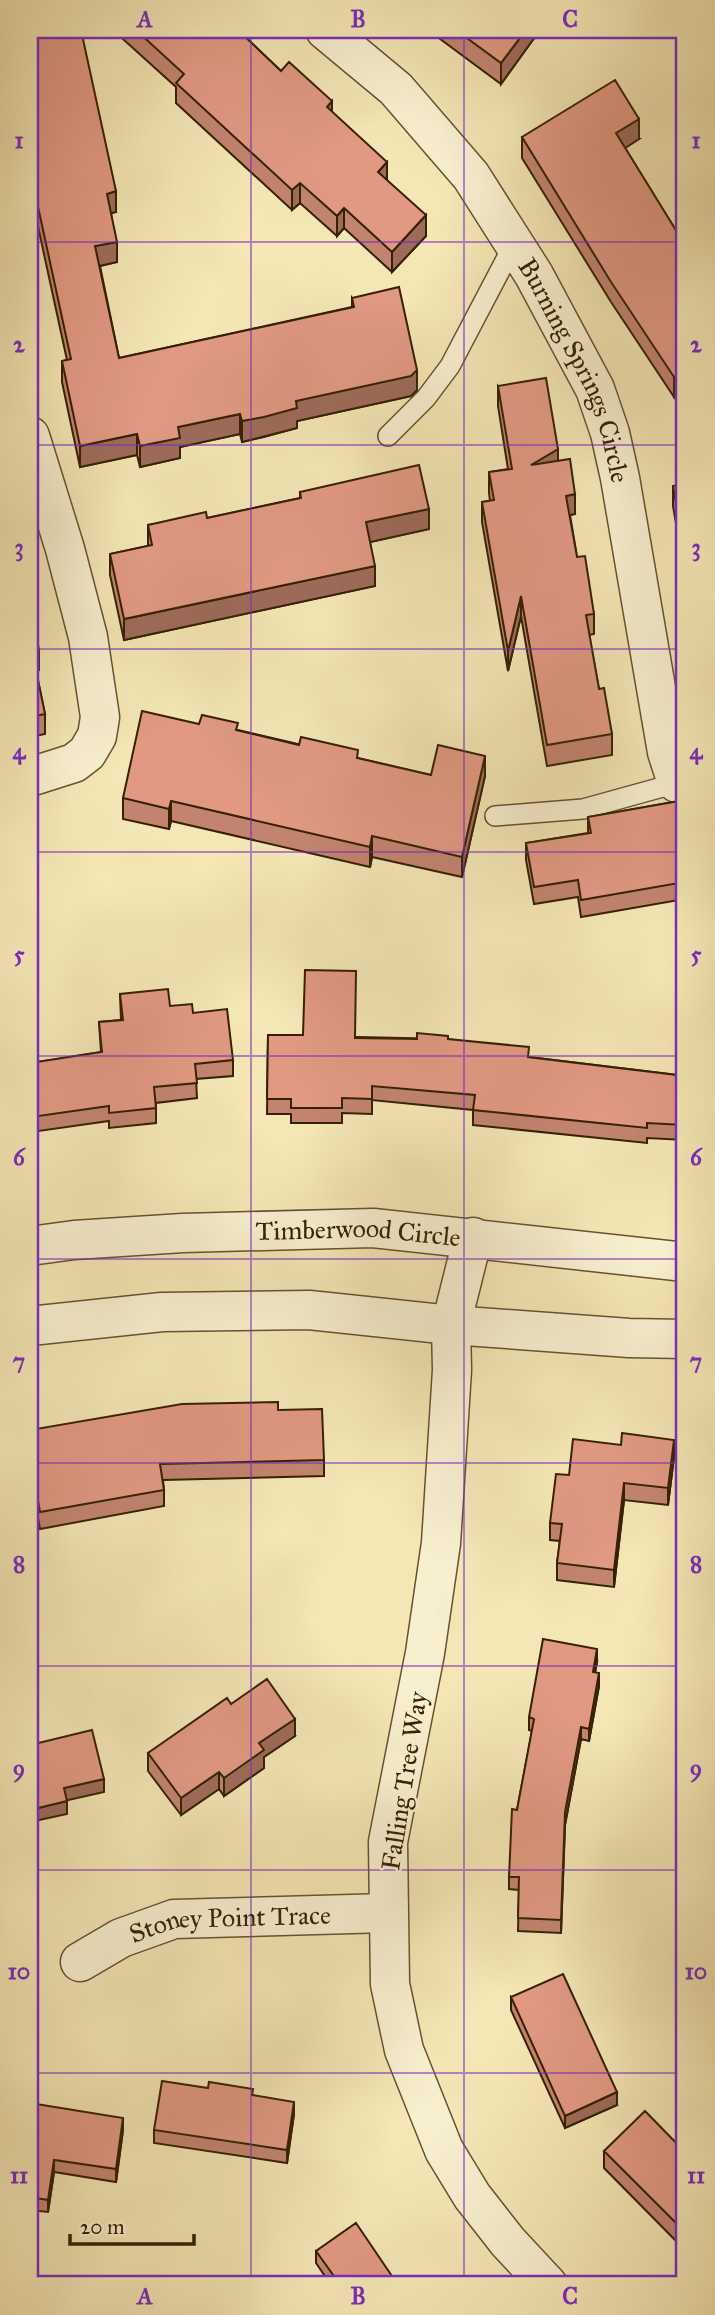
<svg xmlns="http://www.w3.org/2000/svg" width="715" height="2315" viewBox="0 0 715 2315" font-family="'IM FELL Great Primer',serif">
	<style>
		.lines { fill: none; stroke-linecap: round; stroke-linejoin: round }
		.service-casing { stroke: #66522f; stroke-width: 22 }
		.minor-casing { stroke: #66522f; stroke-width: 41 }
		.service { stroke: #f8efcf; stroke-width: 19 }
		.minor { stroke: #f8efcf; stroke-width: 38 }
		.wall { fill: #c28470; stroke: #362102; stroke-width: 2 }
		.shaded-wall { fill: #9e6b5b; stroke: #362102; stroke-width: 2 }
		.building { fill: #e19982; stroke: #362102; stroke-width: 2 }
		.grid { fill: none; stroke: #7b2cbf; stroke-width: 2; stroke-opacity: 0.55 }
		.labels { text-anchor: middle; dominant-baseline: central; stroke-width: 5; stroke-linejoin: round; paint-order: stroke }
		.street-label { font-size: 26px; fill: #362102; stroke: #f8efcf }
		.neatline { fill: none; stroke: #7b2cbf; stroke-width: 2.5 }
		.grid-label { font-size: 23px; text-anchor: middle; font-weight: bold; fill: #7b2cbf }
	</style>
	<rect width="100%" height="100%" fill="#f4e6b5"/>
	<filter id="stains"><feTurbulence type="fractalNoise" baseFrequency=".00286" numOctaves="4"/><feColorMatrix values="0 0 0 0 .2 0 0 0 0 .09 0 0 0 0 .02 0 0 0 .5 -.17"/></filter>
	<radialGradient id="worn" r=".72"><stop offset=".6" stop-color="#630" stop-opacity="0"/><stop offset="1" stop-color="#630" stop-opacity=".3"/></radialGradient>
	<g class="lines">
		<defs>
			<path id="service" d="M388,436L426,398L450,366L514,244
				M495,816L583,809L677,783"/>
			<g id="minor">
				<path id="s1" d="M325,30L396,89L471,176L534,275L595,389L610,433L620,478L667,752L677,783"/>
				<path d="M30,436L65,549L88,637L100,717L97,736L87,753L74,763L30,777"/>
				<path d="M473,1237L451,1325L452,1370L441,1543L425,1653L388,1842L390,1984L404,2050L444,2150L472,2196L508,2242L548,2285"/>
				<path id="s2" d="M30,1246L74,1240L183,1233L373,1228L685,1262"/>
				<path d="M30,1326L162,1312L309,1310L451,1325L629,1338L685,1339"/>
				<path id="s3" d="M80,1962L121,1938L174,1919L387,1913"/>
			</g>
		</defs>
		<!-- service casing -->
		<use href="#service" class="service-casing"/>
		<!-- minor casing -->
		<use href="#minor" class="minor-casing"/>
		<!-- service -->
		<use href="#service" class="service"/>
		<!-- minor -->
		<use href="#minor" class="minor"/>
	</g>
	<!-- wall -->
	<path class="wall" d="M30,30L116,212L111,213L117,262L100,266L119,358L352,307V298L417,390L411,396L297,421V428L264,437L242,442L240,434L180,447V458L140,467L137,455L80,467L62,382V361L67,360L32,199H30Z
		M113,30H240V32L281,71L332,112L387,180L426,236L392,272L344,228L337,236L300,203L292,210L176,103V87Z
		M428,30H540L501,84Z
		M522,137L639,139L625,148L685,245L674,397L611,302L522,158Z
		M498,386L558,461L575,514L570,515L577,557L594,614V634L589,635L599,689L612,734V755L547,766L521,616L508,671L482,522V502L490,501L489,493V472L508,469L498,406Z
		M684,439H685V469L684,460Z
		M685,484V563L683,564L673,506V486Z
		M300,492L429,529L370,542L375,586L124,640L110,575V554L148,546V525L207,518L300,498Z
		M30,603L39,670L36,671L45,714V734L30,737Z
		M199,724L238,730L431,775L485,776L462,877L372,857L370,867L171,821L169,829L123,819V798Z
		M685,800V899L581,917L578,897L534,904L526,860V843L588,833V817Z
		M120,994L193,1013L233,1060V1076L196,1079L197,1098L156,1103V1123L109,1128V1121L38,1131V1134L30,1135V1063L101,1052L99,1022L121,1020Z
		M268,1035L448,1039L529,1057L685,1076V1140L647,1138V1143L473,1125V1110L372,1100V1114L342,1113V1123H291V1114H267Z
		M278,1410L324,1460V1476L163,1480L164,1490V1506L40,1529L37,1512L30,1514V1430Z
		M674,1457L668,1505L624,1500L614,1587L557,1580V1563L560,1541L550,1540V1523L569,1475Z
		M597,1662L595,1672L599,1686L589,1741L581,1739L565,1825L561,1933L518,1931L519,1890L509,1889V1877L517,1810L532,1731L529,1730V1717Z
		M231,1704L295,1736L264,1757V1768L224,1796L219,1789L181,1815L148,1771V1753Z
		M511,1997L617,2105L565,2128L511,2010Z
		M253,2095L294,2114L287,2163L154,2143V2130Z
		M30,2103L123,2130L116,2182L54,2172L48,2212L30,2210Z
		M604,2151L685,2152L684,2249L604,2168Z
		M316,2251L398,2285H331L316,2263Z"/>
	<!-- shaded-wall -->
	<path class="shaded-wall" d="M526,30H540L501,84V63Z
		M332,101V122L327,107Z
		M639,119V139L616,154V133Z
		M387,162V182L378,172Z
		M30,179H32V199H30Z
		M300,183V203L292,210V190Z
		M116,191V212L107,214V194Z
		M344,208V228L337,236V216Z
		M426,215V236L392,272V252Z
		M117,242V262L95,267V246Z
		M417,370V390L411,396L297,421V428L242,442V421L296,401Z
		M685,370V391L674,397V377Z
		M240,414V434L180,447V458L140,467V446L178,427Z
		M137,434V455L80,467V446Z
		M558,449V469L531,465Z
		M575,494V514L566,516V496Z
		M429,509V529L366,543V522Z
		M375,566V586L124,640V619Z
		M521,596V616L508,671V651Z
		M39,650V670L32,672V651Z
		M485,756V776L462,877V857Z
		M171,801V821L169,829V809Z
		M372,836V857L370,867V847Z
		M674,1440V1457L668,1505V1488Z
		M624,1483V1500L614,1587V1570Z
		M37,1495V1512L30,1514V1497Z
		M597,1649V1662L593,1684V1672Z
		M599,1673V1686L589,1741V1729Z
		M295,1719V1736L264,1757V1768L224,1796V1778L259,1743Z
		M581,1727V1739L565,1825L561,1933L565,1812Z
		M219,1772V1789L181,1815V1798Z
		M104,1779V1792L64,1801V1788Z
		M67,1801V1814L30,1822V1810Z
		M617,2092V2105L565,2128V2116Z
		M294,2102V2114L287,2163V2150Z
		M123,2118V2130L116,2182V2169Z
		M54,2160V2172L48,2212V2200Z
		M685,2230V2248L684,2249V2231Z"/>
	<!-- building -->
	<path class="building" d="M30,30H72L73,32L75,30H81L116,191L107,194L117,242L95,246L119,358L354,307L352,298L399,287L417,370L411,376L296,401L297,408L264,417L242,421L240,414L178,427L180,438L140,446L137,434L80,446L62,361L71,359L32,179H30Z
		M136,30H238L281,71L289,62L332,101L327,107L387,162L378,172L426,215L392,252L344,208L337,216L300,183L292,190L176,83L184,74Z
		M456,30H526L501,63Z
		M615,80L639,119L616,133L685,245V370L674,377L611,282L522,137Z
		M546,378L558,449L531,465L570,459L575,494L566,496L577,557L585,556L594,614L586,615L599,689L604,688L612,734L547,745L521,596L508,651L482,502L494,500L489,472L512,469L498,386Z
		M419,465L429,509L366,522L375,566L124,619L110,554L152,545L148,525L206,512L207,518L301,498L300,492Z
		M685,484V543H683L673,486Z
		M30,603L39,650L32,651L45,714L30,717Z
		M142,711L199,724L202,715L238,723L236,730L299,745L301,737L358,750L357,758L431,775L438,745L485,756L462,857L372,836L370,847L171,801L169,809L123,798Z
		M685,800V882L581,900L578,880L534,887L526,843L591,833L588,817Z
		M305,970L356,971L355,1038L417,1039V1033L448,1036V1039L529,1047L528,1057L685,1076V1125L647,1123V1128L473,1110L475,1095L372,1086V1099L342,1098V1108H291V1099H267L268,1035H303Z
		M168,989L170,1006L192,1004L193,1013L227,1009L233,1060L195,1064L197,1083L154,1087L156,1108L109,1113V1106L38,1116V1118L30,1120V1063L102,1052L99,1022L123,1020L120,994Z
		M278,1402V1410L322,1409L324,1460L160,1464L164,1490L40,1512L37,1495L30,1497V1430L182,1404Z
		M622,1433L674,1440L668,1488L624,1483L614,1570L557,1563L562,1524L550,1523L556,1474L569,1475L573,1439L621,1445Z
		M543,1639L597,1649L593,1672L599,1673L589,1729L581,1727L565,1812L561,1920L518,1918L519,1877H509L512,1809L517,1810L534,1719L529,1717Z
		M267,1679L295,1719L259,1743L264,1750L224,1778L219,1772L181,1798L148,1753L227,1698L231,1704Z
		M92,1730L104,1779L64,1788L67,1801L30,1810V1745Z
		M563,1974L617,2092L565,2116L511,1997Z
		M162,2081L208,2088L209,2082L253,2089L252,2095L294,2102L287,2150L154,2130Z
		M30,2103L123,2118L116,2169L54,2160L48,2200L30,2197Z
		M645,2111L685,2152V2230L684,2231L604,2151Z
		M356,2223L398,2285H334L332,2282L336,2279L316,2251Z"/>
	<!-- grid -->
	<path class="grid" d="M251,30V2285M464,30V2285M30,242H685M30,445H685M30,649H685M30,852H685M30,1056H685M30,1259H685M30,1463H685M30,1666H685M30,1870H685M30,2073H685"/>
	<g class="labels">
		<!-- street labels -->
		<g class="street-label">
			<text stroke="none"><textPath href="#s1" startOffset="429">Burning Springs Circle</textPath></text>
			<text stroke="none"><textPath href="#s2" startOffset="329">Timberwood Circle</textPath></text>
			<text transform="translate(404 1781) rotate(-81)">Falling Tree Way</text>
			<text stroke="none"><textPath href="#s3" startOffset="159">Stoney Point Trace</textPath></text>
		</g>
	</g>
	<!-- margin -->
	<rect width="715" height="2315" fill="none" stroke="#f4e6b5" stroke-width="77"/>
	<!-- scale -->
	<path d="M70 2234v10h124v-10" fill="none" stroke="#362102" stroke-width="3.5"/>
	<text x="80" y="2234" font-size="21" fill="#362102" stroke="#f8efcf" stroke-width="5" paint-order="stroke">20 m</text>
	<rect x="38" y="38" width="638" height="2238" class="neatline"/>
	<g class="grid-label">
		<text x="145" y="27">A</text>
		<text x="358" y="27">B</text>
		<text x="570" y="27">C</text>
		<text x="19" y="148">1</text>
		<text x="696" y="148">1</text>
		<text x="19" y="352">2</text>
		<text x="696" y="352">2</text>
		<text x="19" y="555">3</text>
		<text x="696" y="555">3</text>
		<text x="19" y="759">4</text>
		<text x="696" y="759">4</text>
		<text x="19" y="962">5</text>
		<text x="696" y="962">5</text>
		<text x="19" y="1165">6</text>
		<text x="696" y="1165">6</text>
		<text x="19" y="1369">7</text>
		<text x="696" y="1369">7</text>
		<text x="19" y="1572">8</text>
		<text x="696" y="1572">8</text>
		<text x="19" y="1776">9</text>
		<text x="696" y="1776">9</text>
		<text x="19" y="1979">10</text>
		<text x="696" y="1979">10</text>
		<text x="19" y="2183">11</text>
		<text x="696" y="2183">11</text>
		<text x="145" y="2304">A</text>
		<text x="358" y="2304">B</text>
		<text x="570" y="2304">C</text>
	</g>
	<rect width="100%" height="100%" filter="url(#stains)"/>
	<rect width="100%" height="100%" fill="url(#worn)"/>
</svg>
